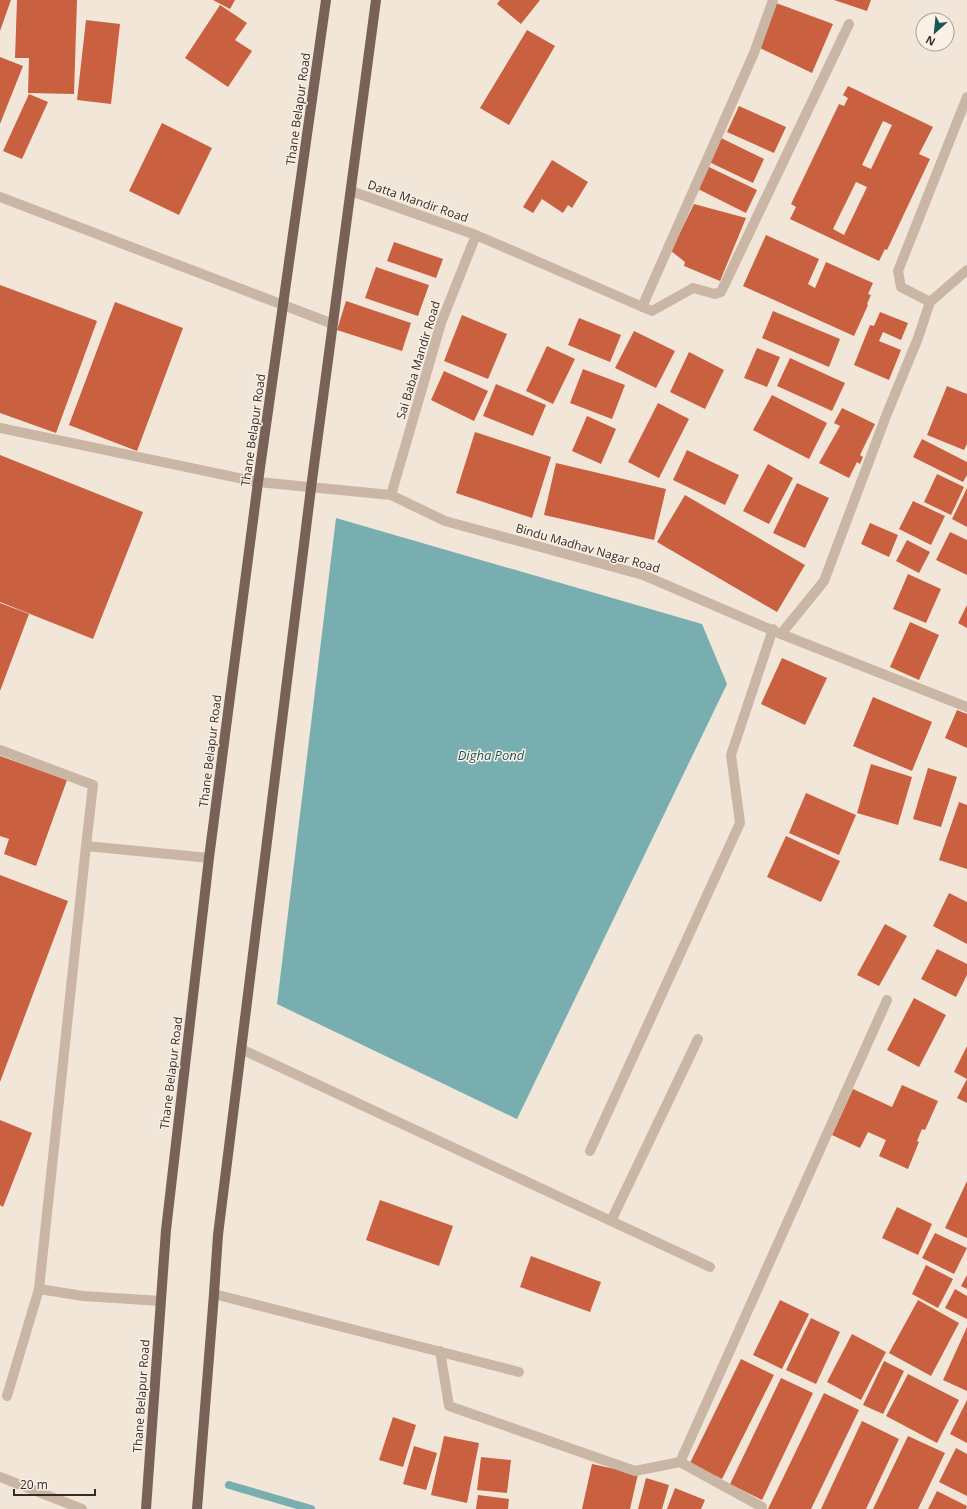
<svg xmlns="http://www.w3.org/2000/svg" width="967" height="1509" viewBox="0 0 967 1509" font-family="'Open Sans',sans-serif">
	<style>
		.water { fill: #78aeb0 }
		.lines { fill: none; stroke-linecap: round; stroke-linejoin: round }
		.stream { stroke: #78aeb0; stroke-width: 8 }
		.building { fill: #c96040; fill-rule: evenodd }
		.minor { stroke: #cab6a5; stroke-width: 10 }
		.major { stroke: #786257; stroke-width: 10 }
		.labels { text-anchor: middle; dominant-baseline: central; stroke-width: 3; stroke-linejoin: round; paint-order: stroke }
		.street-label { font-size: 12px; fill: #362b27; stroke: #faf0e6 }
		.water-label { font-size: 13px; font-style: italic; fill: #1b5558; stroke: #faf0e6 }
	</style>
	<rect width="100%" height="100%" fill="#f2e6d9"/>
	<!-- water -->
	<path class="water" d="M336,518L702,624L727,684L517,1119L277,1004Z"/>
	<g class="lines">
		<!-- stream -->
		<path class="stream" d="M229,1485L311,1509"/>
	</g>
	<!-- building -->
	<path class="building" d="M0,0H11L0,31Z
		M17,0H77L74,94L28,93L29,58H15Z
		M213,0H235L230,9Z
		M500,0H540L521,24L497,4Z
		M834,0H871L867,11Z
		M776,3L833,24L812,73L760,48Z
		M220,5L247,23L235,40L252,51L228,87L185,58Z
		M86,20L120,24L111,104L77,100Z
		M527,30L555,46L509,125L480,108Z
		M0,57L23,66L0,124Z
		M848,86L933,127L919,154L930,159L887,250L885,249L879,261L790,219L796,207L791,204L839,104L844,106L848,98L843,95ZM883,121L892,125L871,169L862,165ZM856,182L867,187L844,235L833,229Z
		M29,94L48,102L22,159L3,151Z
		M739,106L786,127L774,153L727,132Z
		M162,123L212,148L179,215L129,191Z
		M719,137L764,159L753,183L707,161Z
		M552,160L588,182L572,208L568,205L563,213L542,199L533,213L523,207Z
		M709,167L757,190L746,213L698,189Z
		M694,204L746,218L720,281L684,266L685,262L671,251Z
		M766,235L819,259L808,284L815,288L826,262L873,283L868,294L871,295L867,304L868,305L854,336L743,286Z
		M394,242L443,259L436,278L387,261Z
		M376,267L429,285L418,316L365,298Z
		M0,285L97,321L56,433L0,413Z
		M346,301L411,323L402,351L337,330Z
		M115,302L183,328L137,451L69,425Z
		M773,311L840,339L829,367L762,338Z
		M880,312L908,323L901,340L883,332L879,341L901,350L889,380L854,365L870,325L874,326Z
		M462,315L507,334L488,379L444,361Z
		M579,318L621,335L610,362L568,345Z
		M634,331L675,351L656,388L615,368Z
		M547,346L575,359L553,404L526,391Z
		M757,348L780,357L767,387L744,378Z
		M689,352L724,370L705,409L670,392Z
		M790,358L845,383L832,411L777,386Z
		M583,369L625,385L612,419L570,403Z
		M444,371L488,391L474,421L431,400Z
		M496,384L546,405L533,436L483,416Z
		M947,386L967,394V444L964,450L927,435Z
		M772,395L827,423L809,459L753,430Z
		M658,403L689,419L659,478L628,462Z
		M842,408L875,424L860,455L863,457L860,464L857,462L849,478L819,463L840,426L834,423Z
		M587,416L616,429L601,464L572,451Z
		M475,432L551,457L532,518L456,493Z
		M922,439L967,462V475L963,482L913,457Z
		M687,450L739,475L725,505L673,480Z
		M0,455L143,512L93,639L0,602Z
		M556,463L666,489L654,540L544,515Z
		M768,464L793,478L769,524L743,511Z
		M937,474L964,487L951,515L924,502Z
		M797,483L829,498L805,548L773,533Z
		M967,488V527L952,519Z
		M685,495L805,565L777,612L657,542Z
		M913,501L945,516L931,545L899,529Z
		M870,523L898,535L889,557L861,544Z
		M950,532L967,540V575L936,560Z
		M907,540L930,552L919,573L896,561Z
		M908,574L941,589L926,623L893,609Z
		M0,603L29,614L0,691Z
		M967,605V628L958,623Z
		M910,622L939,635L919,680L890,667Z
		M782,658L827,678L805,725L761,704Z
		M873,697L932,722L912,771L853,746Z
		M957,710L967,714V748L945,738Z
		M0,756L67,780L36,866L4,854L9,839L0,836Z
		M871,764L912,777L898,825L857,813Z
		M928,768L957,777L941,827L913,819Z
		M806,793L856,815L839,855L789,833Z
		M959,802L967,805V869L939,860Z
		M786,836L840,861L821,902L767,877Z
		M0,875L68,901L0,1082Z
		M949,893L967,902V944L933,926Z
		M885,924L907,936L879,986L857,975Z
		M937,949L967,964V975L956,997L921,979Z
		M914,998L946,1015L919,1067L887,1050Z
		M967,1046V1103L957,1098L967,1079L954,1072Z
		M902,1085L938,1101L925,1130L922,1129L917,1141L919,1142L908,1169L879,1156L886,1140L868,1132L860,1148L832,1135L853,1089L892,1107Z
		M0,1120L32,1133L3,1207L0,1205Z
		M967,1181V1238L945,1228Z
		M380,1200L453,1226L439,1266L366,1240Z
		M897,1207L932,1224L918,1255L882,1238Z
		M935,1233L967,1248L954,1274L922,1258Z
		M531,1256L601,1282L590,1312L520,1287Z
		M926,1265L953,1279L938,1308L912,1294Z
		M967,1275V1289L961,1286Z
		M955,1289L967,1296V1319L945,1308Z
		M780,1300L809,1314L782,1369L753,1355Z
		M918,1300L959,1323L931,1376L889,1353Z
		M811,1318L840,1332L816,1384L786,1370Z
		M967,1327V1391L943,1380Z
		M852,1334L886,1352L861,1400L827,1382Z
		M741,1359L774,1375L722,1479L690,1463Z
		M884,1361L904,1371L883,1414L863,1405Z
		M908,1374L959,1400L937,1443L886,1416Z
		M781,1378L813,1393L762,1500L730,1484Z
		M824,1393L859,1410L811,1509H768Z
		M967,1400V1443L950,1434Z
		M393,1417L416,1425L403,1467L379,1460Z
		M862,1421L899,1439L866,1509H821Z
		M444,1436L479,1443L467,1503L431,1495Z
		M908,1436L945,1453L918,1509H873Z
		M414,1446L437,1453L426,1490L403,1484Z
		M956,1448L967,1454V1496L939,1482Z
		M481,1457L511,1460L507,1493L477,1490Z
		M592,1464L638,1474L630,1509H582Z
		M646,1478L669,1485L662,1509H638Z
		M675,1488L705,1500L701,1509H667Z
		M937,1491L967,1506L966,1509H928Z
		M478,1495L509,1499L508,1509H476Z"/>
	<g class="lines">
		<!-- minor -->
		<path class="minor" d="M351,191L476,235L652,311L693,288L715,294L721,292L849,24
			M0,197L333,324
			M930,302L901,287L898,271L967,97
			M642,307L754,53L773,0
			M0,428L258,482L391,495L445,521L643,575L781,634L967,707
			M391,495L441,323L476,235
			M781,634L824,581L886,416L918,338L930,302L967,270
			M0,750L93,785L86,846L209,858
			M241,1049L710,1267
			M590,1151L740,823L731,755L773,629
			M611,1221L698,1039
			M39,1289L83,1296L161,1301
			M214,1294L519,1372
			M440,1351L449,1406L635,1471L680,1462L887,1000
			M7,1396L39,1289L86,846
			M680,1462L762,1507
			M0,1477L82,1509"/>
		<!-- major -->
		<path class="major" d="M146,1509L166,1230L209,858L258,482L326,0
			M197,1509L214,1294L218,1235L311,488L376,0"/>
	</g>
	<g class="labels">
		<!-- street labels -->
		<g class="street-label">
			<text transform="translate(298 109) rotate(-82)">Thane Belapur Road</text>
			<text transform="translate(418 201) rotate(19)">Datta Mandir Road</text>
			<text transform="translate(418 360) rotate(-73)">Sai Baba Mandir Road</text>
			<text transform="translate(253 430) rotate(-82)">Thane Belapur Road</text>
			<text transform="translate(588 548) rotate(16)">Bindu Madhav Nagar Road</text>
			<text transform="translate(210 751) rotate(-83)">Thane Belapur Road</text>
			<text transform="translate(171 1073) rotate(-83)">Thane Belapur Road</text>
			<text transform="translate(141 1396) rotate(-86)">Thane Belapur Road</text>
		</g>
		<!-- water labels -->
		<g class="water-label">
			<text x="491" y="755">Digha Pond</text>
		</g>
	</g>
	<!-- north arrow -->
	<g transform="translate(935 32) rotate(207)"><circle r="19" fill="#faf0e6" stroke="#aca19a"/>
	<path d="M0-3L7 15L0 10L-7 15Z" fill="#1b5558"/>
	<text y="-6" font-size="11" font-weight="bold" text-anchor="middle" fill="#362b27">N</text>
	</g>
	<!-- scale -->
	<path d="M14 1489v6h81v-6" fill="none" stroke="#362b27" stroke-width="2"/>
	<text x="20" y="1489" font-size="12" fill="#362b27" stroke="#faf0e6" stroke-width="3" paint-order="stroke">20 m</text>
</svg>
